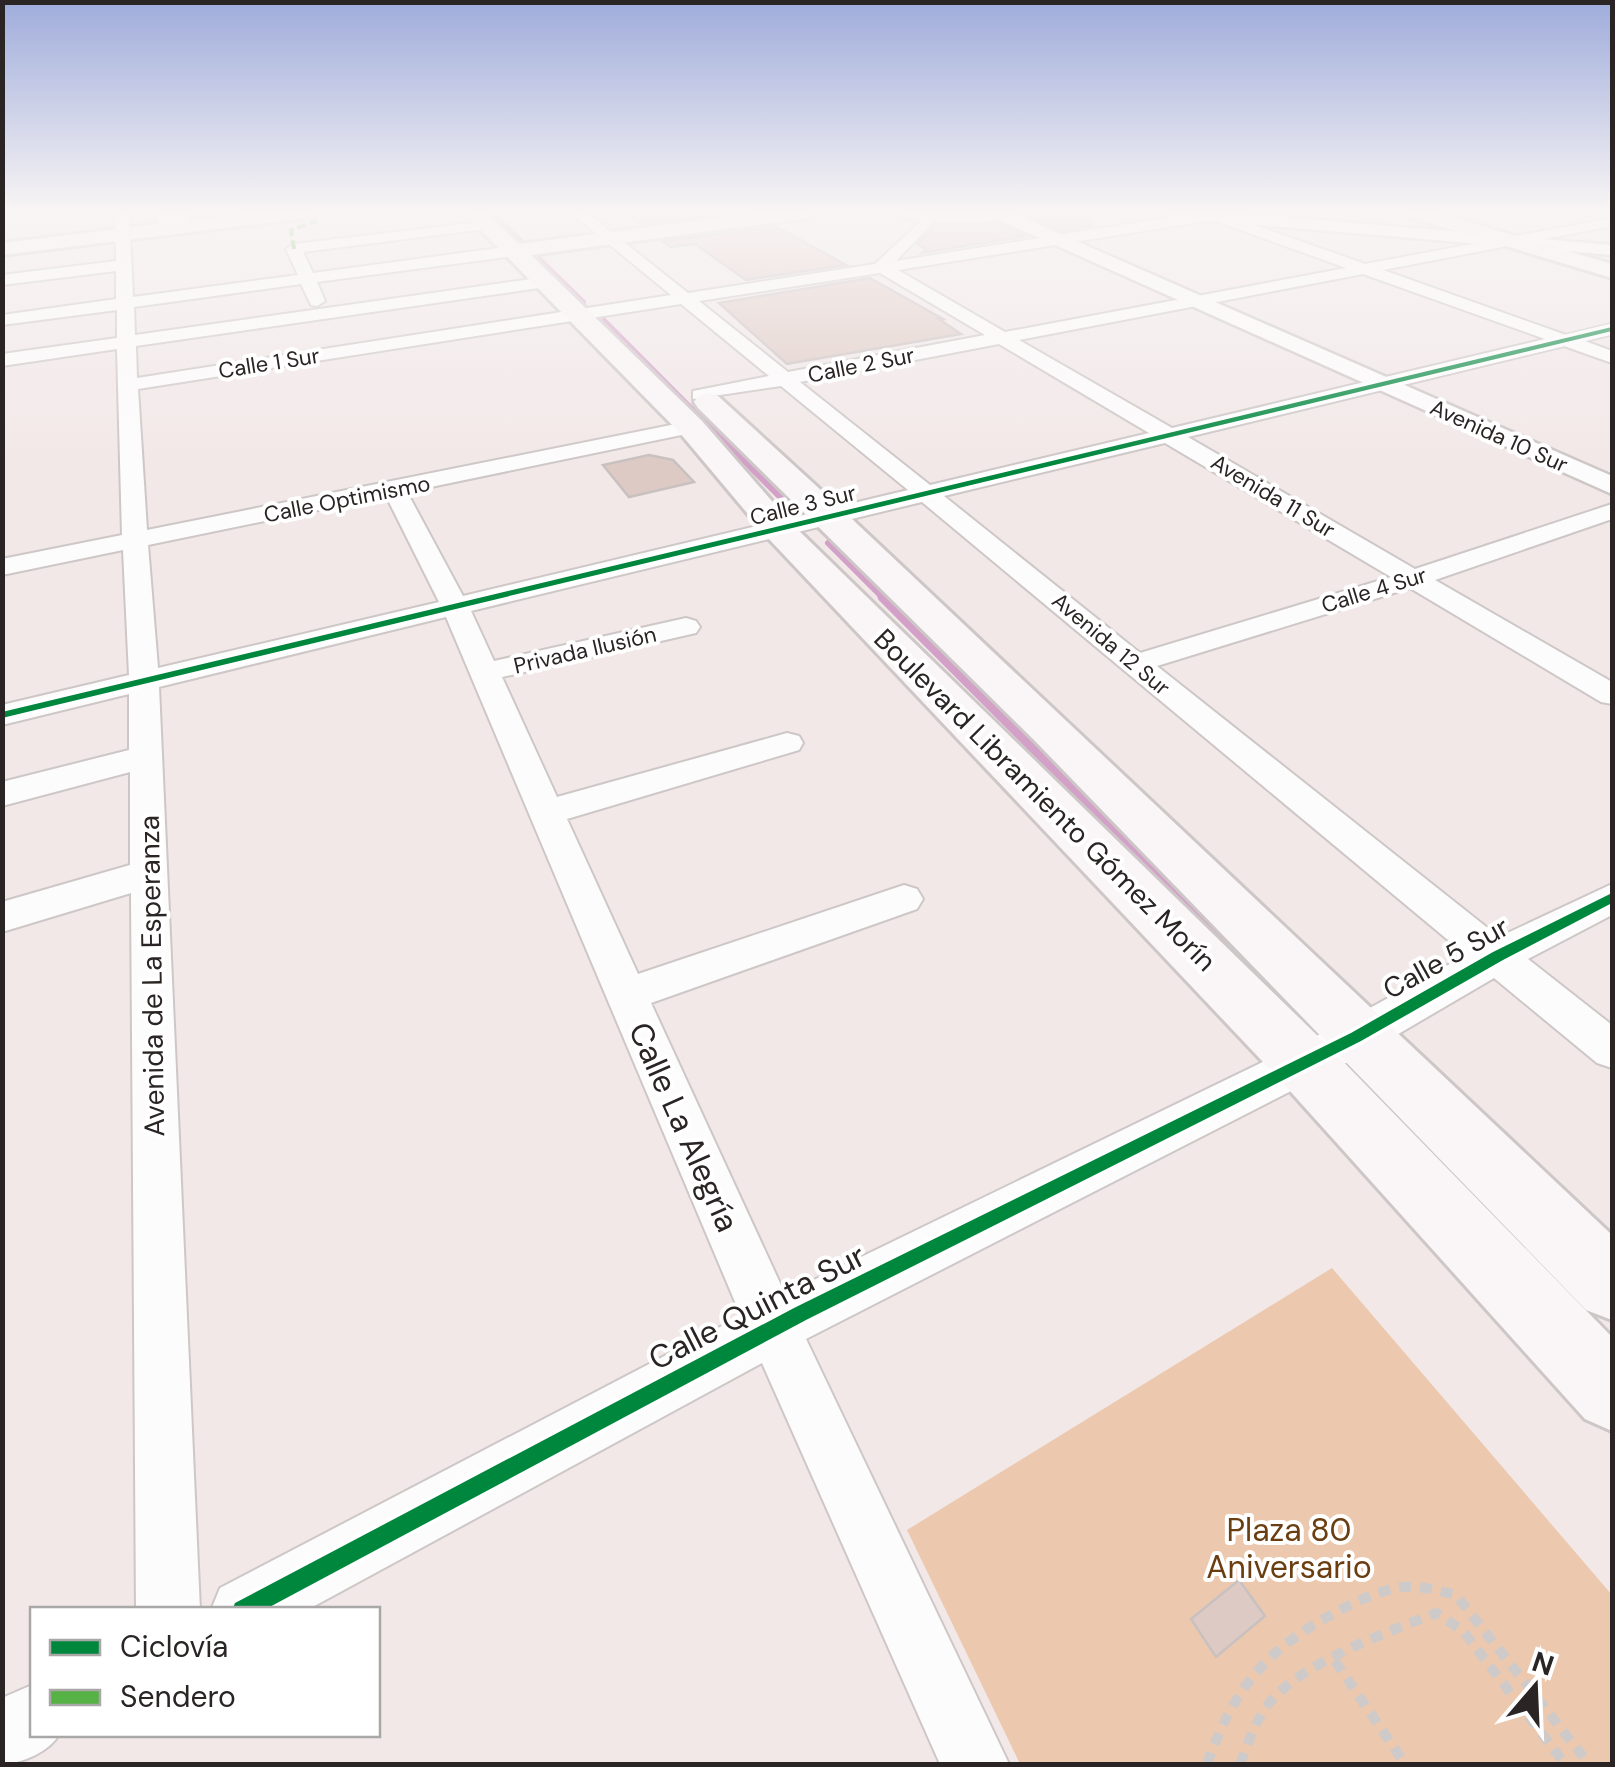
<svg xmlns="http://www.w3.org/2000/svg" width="1615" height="1767" viewBox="0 0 1615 1767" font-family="'DM Sans',sans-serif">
<rect width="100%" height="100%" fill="#f2e8e8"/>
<polygon fill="#ecc9ae" points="1332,1268 1612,1595 1612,1764 1020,1764 907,1530"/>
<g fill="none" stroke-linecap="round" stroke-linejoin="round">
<g stroke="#d3a1c7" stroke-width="4">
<polyline points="491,212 523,242"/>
<polyline points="536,255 584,302"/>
</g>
<polyline stroke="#d3a1c7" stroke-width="5" points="604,320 724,441"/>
<g stroke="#d3a1c7" stroke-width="6">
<polyline points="721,438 783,500"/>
<polyline points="828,543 885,600"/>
</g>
<polyline stroke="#d3a1c7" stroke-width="9" points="882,597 1084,800"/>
<polyline stroke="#d3a1c7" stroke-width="10" points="1082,798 1286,1003"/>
</g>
<g fill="#decac4" stroke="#c8c1c0" stroke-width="2.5">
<polygon points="623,212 704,212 709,215 640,224"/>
<polygon points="1029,212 1090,212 1092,226 1062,231 1027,216"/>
<polygon points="999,224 1027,236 922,253 926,249 917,244 935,225"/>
<polygon points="777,227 846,265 746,280 695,244 671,247 662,241"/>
<polygon points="870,278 943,319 939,319 961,334 787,364 719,303"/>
<polygon points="649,455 673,460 694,482 629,497 603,465"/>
<polygon points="1239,1580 1265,1616 1216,1657 1191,1619"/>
</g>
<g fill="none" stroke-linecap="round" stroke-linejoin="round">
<defs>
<polyline id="service" points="164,215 182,212"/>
<g id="minor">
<path d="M 115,212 L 129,212 L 133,297 L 298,275 L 286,249 L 294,244 L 488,221 L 495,225 L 493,228 L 303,252 L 313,273 L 513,246 L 521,251 L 513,256 L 317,282 L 325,301 L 317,306 L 311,305 L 301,284 L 134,307 L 135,335 L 546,277 L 554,282 L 546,287 L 136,346 L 137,378 L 671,295 L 570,212 L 586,212 L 688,293 L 875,264 L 931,212 L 939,216 L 896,261 L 1203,212 L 1247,212 L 1232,217 L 1365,264 L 1612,218 L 1612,226 L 1383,270 L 1566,335 L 1612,324 L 1612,334 L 1585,341 L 1612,351 L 1612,363 L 1564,346 L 1188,437 L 1415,569 L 1612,504 L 1612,519 L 1435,580 L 1612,682 L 1612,704 L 1601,702 L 1410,588 L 1157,666 L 1499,937 L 1612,884 L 1612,915 L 1528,959 L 1612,1025 L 1612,1068 L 1597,1063 L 1494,978 L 1371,1050 L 806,1339 L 1009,1764 L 940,1764 L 762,1363 L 307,1610 L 211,1610 L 220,1588 L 741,1316 L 446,617 L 159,687 L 200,1610 L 136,1610 L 131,893 L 2,932 L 2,902 L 130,865 L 130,772 L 2,806 L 2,782 L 129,750 L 129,694 L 2,725 L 2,705 L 129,675 L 123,550 L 2,575 L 2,559 L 122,535 L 117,349 L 2,366 L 2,354 L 117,338 L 117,310 L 2,325 L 2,315 L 116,299 L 116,271 L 2,285 L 2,275 L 116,261 ZM 1213,220 L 1346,268 L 1005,332 L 898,270 ZM 880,273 L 985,335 L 788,372 L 699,301 ZM 1363,274 L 1545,339 L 1172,428 L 1019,340 ZM 681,304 L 769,376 L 693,391 L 693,399 L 781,386 L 908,490 L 463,596 L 407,492 L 691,433 L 699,432 L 702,427 L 699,422 L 691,421 L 147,530 L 138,389 ZM 999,344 L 1149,433 L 930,485 L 800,382 ZM 1165,443 L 1391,577 L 1140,653 L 944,496 ZM 386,496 L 439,602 L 158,668 L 148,545 ZM 922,502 L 1466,955 L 1341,1024 L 785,1294 L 651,1003 L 917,909 L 923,899 L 917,889 L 904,885 L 638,974 L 567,819 L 799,750 L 803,743 L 799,736 L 787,733 L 557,797 L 502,677 L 696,633 L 700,627 L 696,621 L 686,618 L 494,661 L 471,611 Z"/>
<path d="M 32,1685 L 32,1734 L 59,1734 C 51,1751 21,1764 2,1764 L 2,1698 Z"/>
</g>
<g id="tertiary">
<polygon points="997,212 1010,212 1612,476 1612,494 997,219"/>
<polygon points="1157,212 1225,212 1612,245 1612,255 1165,217"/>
</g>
<g id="secondary">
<polygon points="258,212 317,212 307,218 2,255 2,243"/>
<polygon points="463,212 484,212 519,244 763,212 818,212 808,218 531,255 702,421 792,524 1325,1043 1612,1337 1612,1431 1585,1419 1281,1081 768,538 680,433"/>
<path d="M 893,212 L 1026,212 C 1008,226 911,226 893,212 Z"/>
<polygon points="1403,212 1434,212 1612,264 1612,278 1406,216"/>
<polygon points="708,393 718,396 835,503 1612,1235 1612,1320 1586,1310 1034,740 698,408 694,402 698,396"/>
</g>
</defs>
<use href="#service" stroke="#cec7c7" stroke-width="22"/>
<use href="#minor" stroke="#cec7c7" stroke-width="4"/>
<use href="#tertiary" stroke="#cec7c7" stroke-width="5"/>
<use href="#secondary" stroke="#cec7c7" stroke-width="6"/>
<g stroke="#cecaca" stroke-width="10" stroke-dasharray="12 9" stroke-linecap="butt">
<polyline points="1335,1661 1405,1764"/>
<path d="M 1207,1764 C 1234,1688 1266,1649 1338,1611 C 1358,1601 1380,1590 1403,1587 C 1420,1585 1439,1591 1456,1595 L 1589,1764"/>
<path d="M 1240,1764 C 1248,1743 1256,1718 1271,1701 C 1307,1660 1386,1633 1436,1613 L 1463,1631 L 1565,1764"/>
</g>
<use href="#service" stroke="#fdfcfc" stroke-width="18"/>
<use href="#minor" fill="#fdfcfc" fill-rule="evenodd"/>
<use href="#tertiary" fill="#fdfcfc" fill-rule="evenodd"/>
<use href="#secondary" fill="#faf6f7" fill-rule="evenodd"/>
<polyline stroke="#56b245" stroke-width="4" stroke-dasharray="9 4" stroke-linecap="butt" points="294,249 291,230 317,221"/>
<defs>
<g id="cycleway">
<polygon points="1612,327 1612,331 2,718 2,712"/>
<polygon points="1612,893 1612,903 1503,960 1361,1041 806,1320 264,1610 232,1610 235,1603 794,1308 1351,1033 1493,952"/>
</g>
</defs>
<use href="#cycleway" stroke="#fff" stroke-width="7"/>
<use href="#cycleway" fill="#00873e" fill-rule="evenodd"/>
</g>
<linearGradient id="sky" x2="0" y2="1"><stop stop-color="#9facdb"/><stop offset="0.46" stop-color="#f9f5f5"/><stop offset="1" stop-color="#f9f5f5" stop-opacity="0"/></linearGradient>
<rect width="1615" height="459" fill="url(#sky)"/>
<g text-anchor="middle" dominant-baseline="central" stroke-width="8" stroke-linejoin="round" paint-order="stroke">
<g font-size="22" fill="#2a2424" stroke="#fff">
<text transform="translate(269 363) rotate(-9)">Calle 1 Sur</text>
<text transform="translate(861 365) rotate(-11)">Calle 2 Sur</text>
<text transform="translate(1499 436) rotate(24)">Avenida 10 Sur</text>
<text transform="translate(1273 496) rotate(31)">Avenida 11 Sur</text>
<text transform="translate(347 499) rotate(-11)">Calle Optimismo</text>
<text transform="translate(803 505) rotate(-14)">Calle 3 Sur</text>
<text transform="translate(1374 590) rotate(-17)">Calle 4 Sur</text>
<text transform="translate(1111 644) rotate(40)">Avenida 12 Sur</text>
<text transform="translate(585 650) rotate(-13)">Privada Ilusión</text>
</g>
<g font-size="28" fill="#2a2424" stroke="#fff">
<text transform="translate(1045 800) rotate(45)">Boulevard Libramiento Gómez Morín</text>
<text transform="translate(1446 958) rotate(-29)">Calle 5 Sur</text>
<text transform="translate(152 976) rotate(-91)">Avenida de La Esperanza</text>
</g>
<g font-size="32" fill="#2a2424" stroke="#fff">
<text transform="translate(684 1127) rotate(66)">Calle La Alegría</text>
<text transform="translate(757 1307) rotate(-27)">Calle Quinta Sur</text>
</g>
<g font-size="32" fill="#6a3e11" stroke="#fff">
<text x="1289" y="1530">Plaza 80<tspan x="1289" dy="37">Aniversario</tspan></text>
</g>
</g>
<rect width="1615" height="1767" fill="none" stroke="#2a2424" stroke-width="10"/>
<rect x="30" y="1607" width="350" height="130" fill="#ffffff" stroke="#aaa7a7" stroke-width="2.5"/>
<rect x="50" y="1640" width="50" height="15" fill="#00873e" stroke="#aaa7a7" stroke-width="2.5"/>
<text x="120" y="1657" font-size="30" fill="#2a2424">Ciclovía</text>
<rect x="50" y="1690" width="50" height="15" fill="#56b245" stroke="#aaa7a7" stroke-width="2.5"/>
<text x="120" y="1707" font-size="30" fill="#2a2424">Sendero</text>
<g transform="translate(1535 1687) rotate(19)" stroke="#ffffff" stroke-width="8" paint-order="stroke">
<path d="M0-8L18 38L0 25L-18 38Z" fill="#2a2424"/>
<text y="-15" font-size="28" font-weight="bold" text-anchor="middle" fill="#2a2424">N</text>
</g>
</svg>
